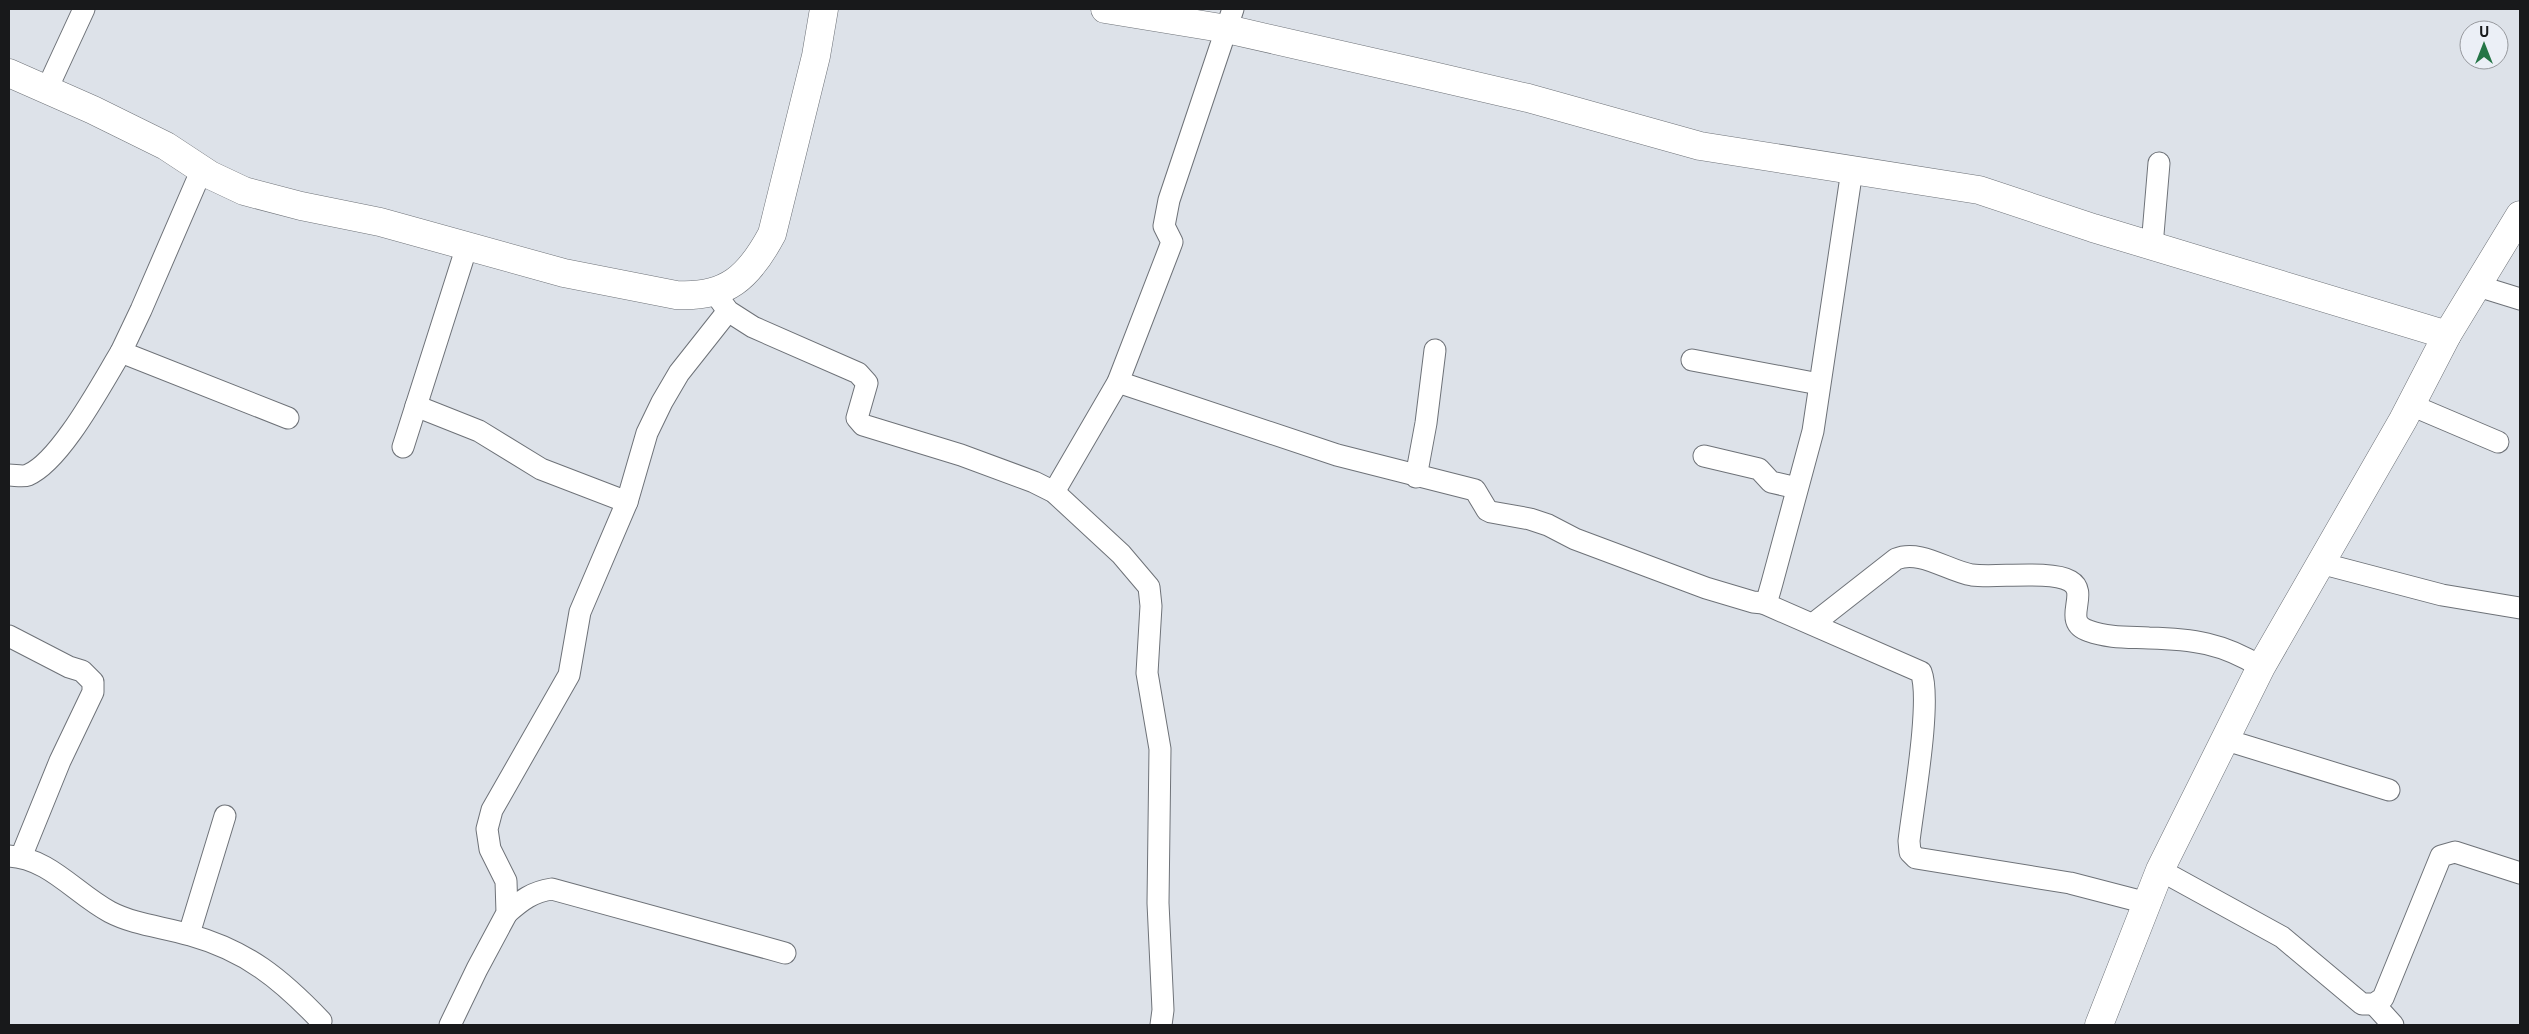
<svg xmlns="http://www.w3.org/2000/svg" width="2529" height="1034" viewBox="0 0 2529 1034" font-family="'Public Sans',sans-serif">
<rect width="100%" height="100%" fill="#dde2e9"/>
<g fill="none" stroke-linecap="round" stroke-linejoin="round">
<defs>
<g id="street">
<polyline points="47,89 84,9"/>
<polyline points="202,169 141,310 121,352 288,418"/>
<polyline points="2152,246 2159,163"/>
<polyline points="2478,286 2520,299"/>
<polyline points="715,293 728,311 753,327 858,373 867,383 857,418 863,425 961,455 1034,482 1054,492 1121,554 1149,587 1151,606 1147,673 1160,749 1158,903 1163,1010 1161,1025"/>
<polyline points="1692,360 1819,384"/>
<polyline points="1118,382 1337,455 1475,490 1487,510 1491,512 1530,519 1548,525 1575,539 1706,588 1753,602 1763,603 1768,597 1772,583 1813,431 1852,170"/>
<polyline points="2411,405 2498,442"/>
<polyline points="416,406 479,431 541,469 627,502"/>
<polyline points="403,447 467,246"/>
<polyline points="1704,456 1759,469 1771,482 1797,488"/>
<path d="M 9,475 C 15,475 23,477 28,475 C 61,461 102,383 121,352"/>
<polyline points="1416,477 1426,423 1435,350"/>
<polyline points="1054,492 1118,382 1169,250 1172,242 1164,226 1169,200 1233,9"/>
<polyline points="2320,563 2442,595 2520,608"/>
<path d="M 1763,603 L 1921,672 C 1932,700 1913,806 1909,841 L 1910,852 L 1916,858 L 2070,883 L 2147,903"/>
<path d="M 1813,624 L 1896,559 C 1920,549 1948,571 1972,575 C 1995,578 2051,570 2070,581 C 2091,593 2060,622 2089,631 C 2108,638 2128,637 2149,638 C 2192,639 2223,643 2261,667"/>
<polyline points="9,636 69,667 82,671 93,682 93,692 60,761 21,857"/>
<polyline points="2223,739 2389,790"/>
<path d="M 9,856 C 49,858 76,894 110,912 C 135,925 164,927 190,935 C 247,951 281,979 321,1021 L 320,1025"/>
<polyline points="2160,870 2282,937 2362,1004 2374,1004 2383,998 2441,856 2455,852 2520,873"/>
<path d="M 507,913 C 522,900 532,892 552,889 L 785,953"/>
<polyline points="189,934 225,816"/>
<polyline points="2374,1004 2393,1025"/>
<polyline points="450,1025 477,969 507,913 506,881 490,849 487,829 492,810 569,675 580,612 627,502 647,433 662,402 679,373 728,311"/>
</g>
<g id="secondary">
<polyline points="1105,9 1227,29 1420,73 1528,98 1700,146 1979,190 2093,228 2447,335"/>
<path d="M 9,73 L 93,110 L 166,146 L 210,175 L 244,191 L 301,206 L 380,222 L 564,273 L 676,295 C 727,298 749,277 772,234 L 816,56 L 824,9"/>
<polyline points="2099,1025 2160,870 2261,667 2403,420 2447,335 2520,215"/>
</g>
</defs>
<use href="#street" stroke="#6e7278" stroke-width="23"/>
<use href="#secondary" stroke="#6e7278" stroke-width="29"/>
<use href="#street" stroke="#fff" stroke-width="21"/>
<use href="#secondary" stroke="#fff" stroke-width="28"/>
</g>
<rect width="2529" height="1034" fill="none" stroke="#18191b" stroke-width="20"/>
<g transform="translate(2484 45)"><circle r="24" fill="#ebeff6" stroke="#97999e"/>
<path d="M0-4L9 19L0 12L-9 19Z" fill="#247546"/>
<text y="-8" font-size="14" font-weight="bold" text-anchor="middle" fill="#18191b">U</text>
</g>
</svg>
